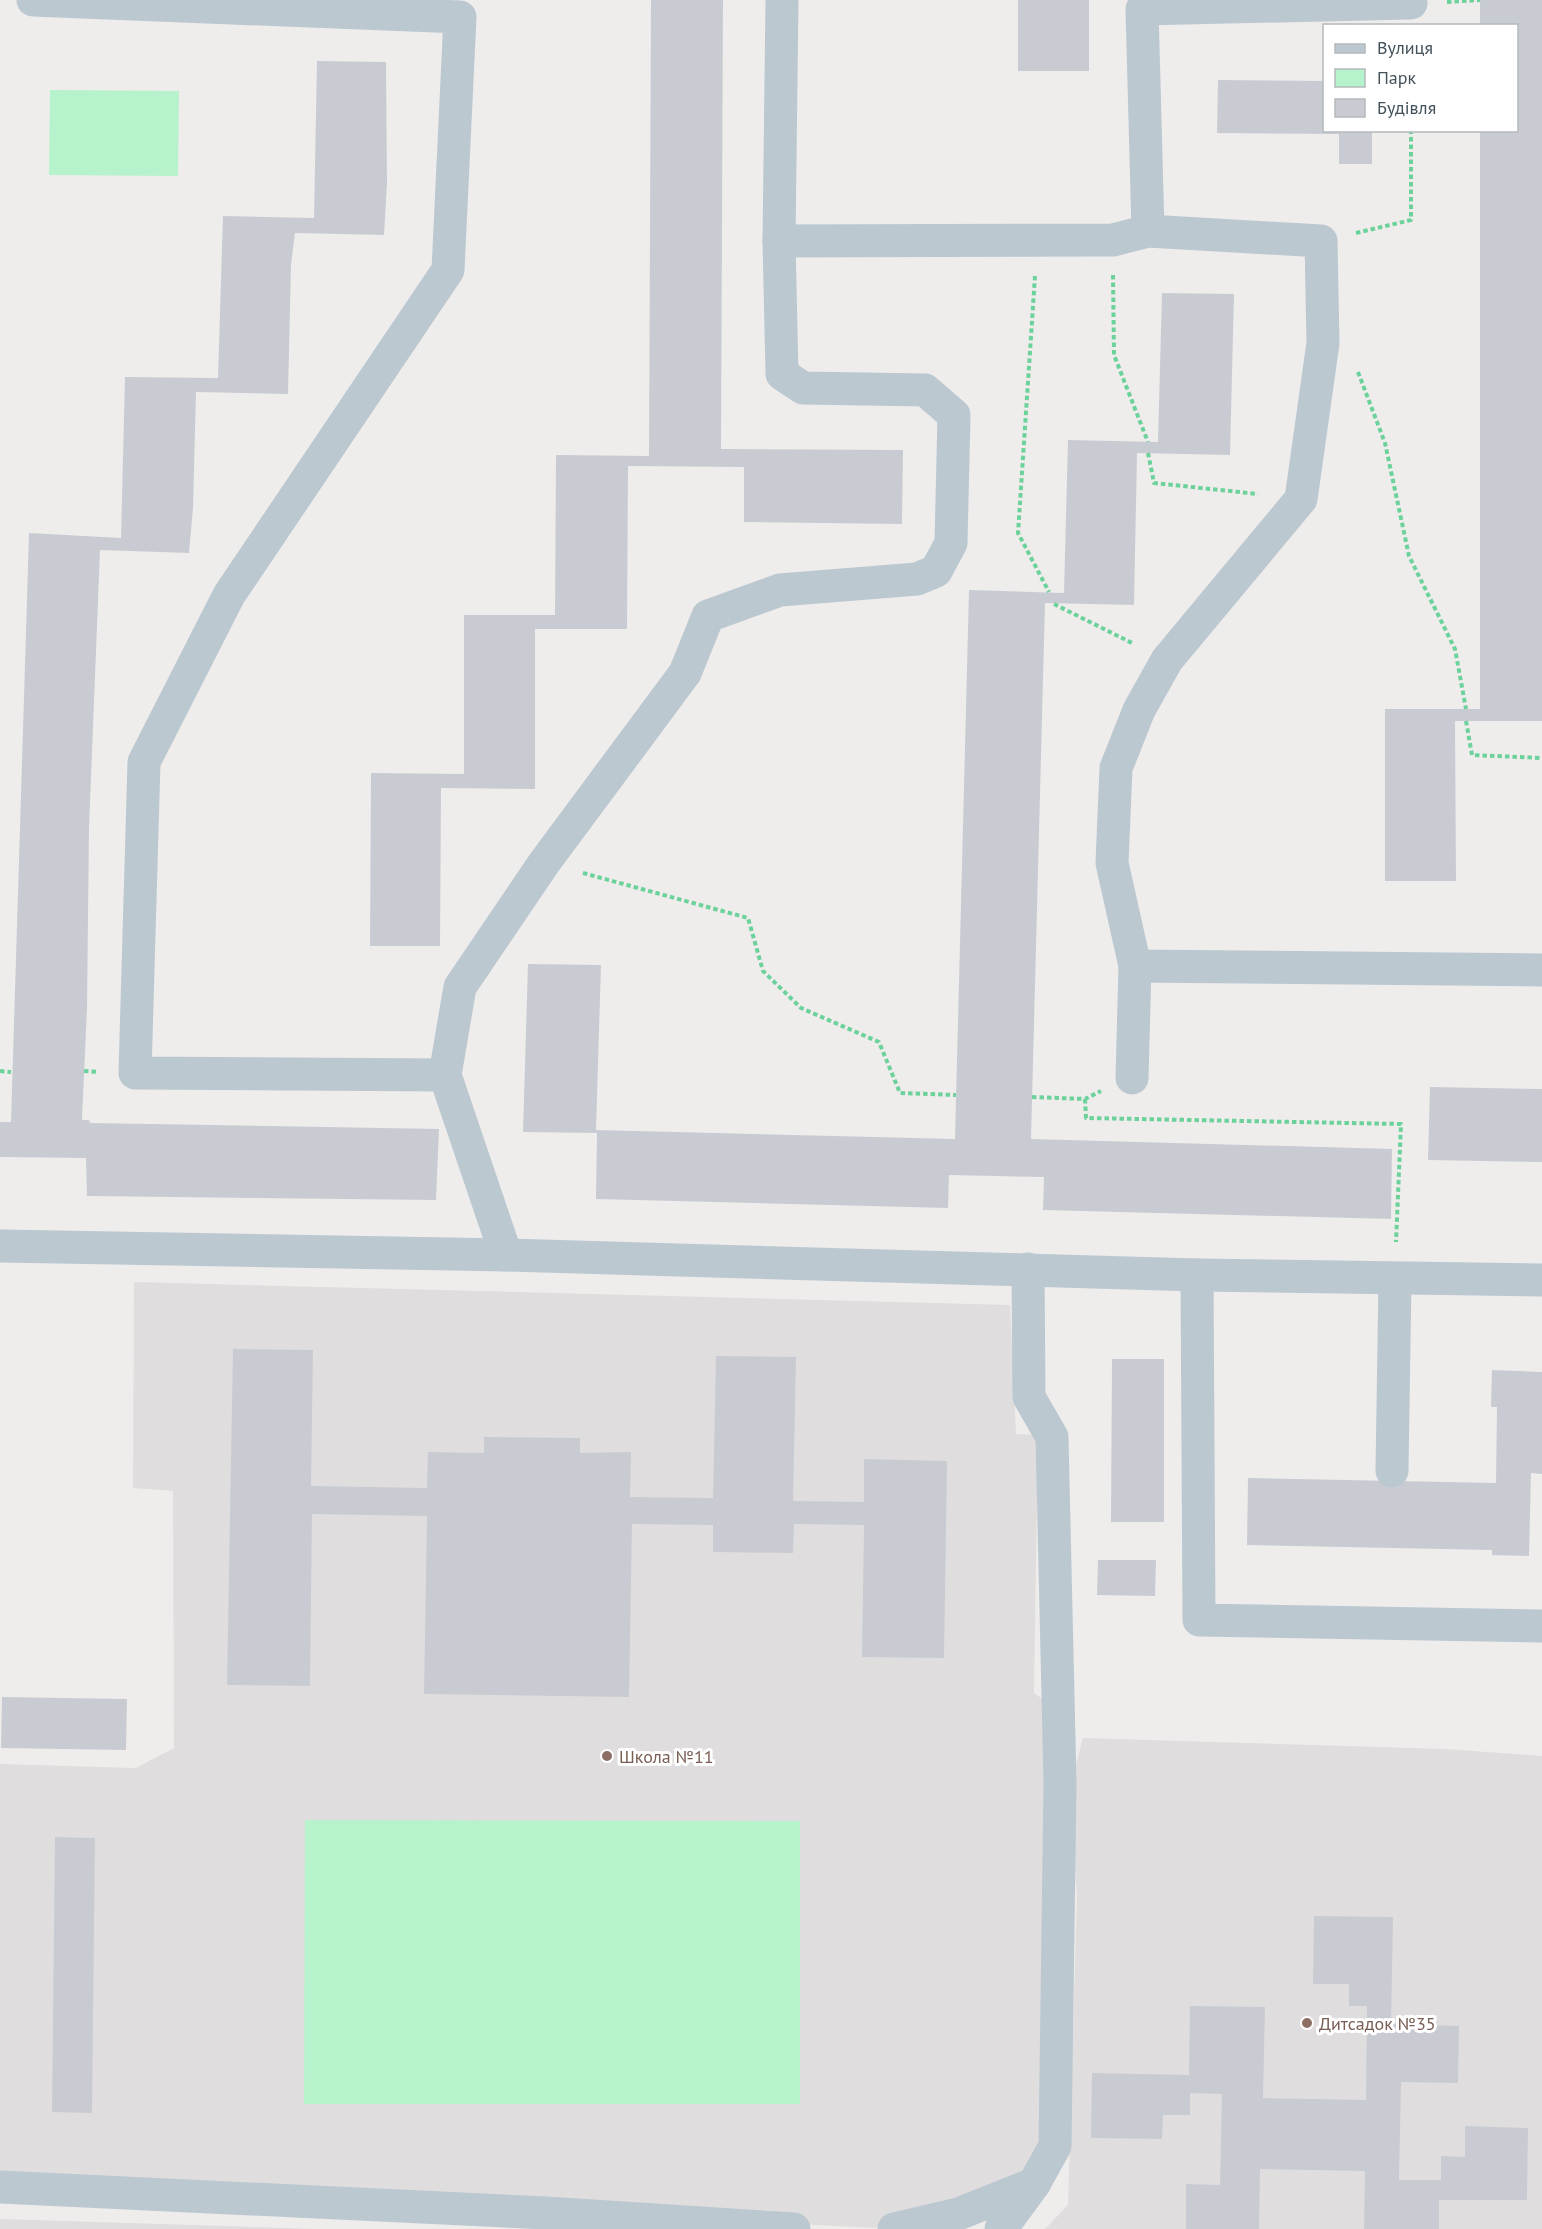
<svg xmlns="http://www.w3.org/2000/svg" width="1542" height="2229" viewBox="0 0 1542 2229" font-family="'PT Sans',sans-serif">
<rect width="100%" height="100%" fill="#efecec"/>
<g fill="#e0ddde">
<polygon points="134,1282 1010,1305 1016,1434 1038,1435 1034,1693 1048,1703 1051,2146 1032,2182 957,2212 875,2228 0,2184 0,1764 136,1768 174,1748 173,1491 133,1488"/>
<polygon points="1083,1738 1445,1749 1542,1756 1542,2229 1045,2229 1068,2205 1077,1895 1069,1791"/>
<polygon points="0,2219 316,2229 0,2229"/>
</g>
<g fill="#b6f2cb">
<polygon points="50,90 179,91 178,176 49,175"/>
<polygon points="305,1820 800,1821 800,2104 304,2104"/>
</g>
<g fill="#c8ccd2">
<polygon points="651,0 723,0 721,449 903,450 902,524 744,522 744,467 628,466 627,629 535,629 535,789 441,788 440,946 370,946 371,773 464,774 464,615 555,615 556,455 649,456"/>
<rect x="1018" y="0" width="71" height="71"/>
<polygon points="1480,0 1542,0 1542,721 1455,721 1456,881 1385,881 1385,709 1480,709 1480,130 1516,130 1516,26 1480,26"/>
<polygon points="317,61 386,62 387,183 384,235 295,233 291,265 288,394 196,392 193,508 189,553 100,550 89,828 87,1008 82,1120 89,1120 90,1123 439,1129 436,1200 87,1196 86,1158 0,1157 0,1122 11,1122 29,533 121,538 125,377 218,378 223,216 314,218"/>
<polygon points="1218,80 1324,81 1324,130 1372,130 1372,164 1339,164 1339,134 1217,133"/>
<polygon points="1162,293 1234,294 1230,455 1137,453 1134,605 1045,603 1031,1139 1392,1149 1391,1219 1043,1210 1044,1177 949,1175 948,1208 596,1199 597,1133 523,1132 528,964 601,965 596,1130 955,1139 969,590 1064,593 1068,440 1158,442"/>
<polygon points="1430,1087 1542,1089 1542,1162 1428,1160"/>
<polygon points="233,1349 313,1350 311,1486 427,1488 428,1452 484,1453 484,1437 580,1438 580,1453 631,1452 630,1497 713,1498 716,1356 796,1357 793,1501 864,1502 864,1459 947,1461 944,1658 862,1657 864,1525 794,1524 793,1553 713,1552 713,1525 632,1524 629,1697 424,1694 427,1516 312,1514 310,1686 227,1685"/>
<polygon points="1112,1359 1164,1359 1164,1522 1111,1522"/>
<polygon points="1492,1370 1542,1372 1542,1474 1531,1473 1529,1556 1492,1555 1492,1550 1247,1545 1248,1478 1496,1483 1497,1407 1491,1407"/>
<polygon points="1098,1560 1156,1560 1155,1596 1097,1595"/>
<polygon points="2,1697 127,1699 126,1750 1,1748"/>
<polygon points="55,1837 95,1838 92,2113 52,2112"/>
<polygon points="1314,1916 1393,1917 1391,2024 1459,2026 1458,2083 1401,2082 1399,2180 1441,2180 1441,2156 1465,2157 1465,2126 1528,2128 1527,2200 1439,2200 1439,2229 1364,2229 1365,2171 1260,2169 1259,2229 1186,2229 1186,2184 1220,2185 1222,2094 1190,2093 1190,2115 1163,2115 1162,2139 1091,2138 1092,2073 1189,2075 1190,2006 1265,2007 1263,2098 1366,2100 1367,2006 1349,2006 1349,1984 1313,1984"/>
</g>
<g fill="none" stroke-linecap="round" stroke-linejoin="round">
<g stroke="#6cd29b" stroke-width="4" stroke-dasharray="4.5 3" stroke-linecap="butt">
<polyline points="1447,2 1480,0"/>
<polyline points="1356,233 1411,220 1411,130"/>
<polyline points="1113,275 1114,355 1148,442"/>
<polyline points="1035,276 1018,533 1049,592"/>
<polyline points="1358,372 1385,443 1409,556 1455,649 1466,709"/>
<polyline points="1148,453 1154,483 1258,494"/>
<polyline points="1054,604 1134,644"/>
<polyline points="1466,721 1472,755 1542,758"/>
<polyline points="583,873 748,918 763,971 801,1008 879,1042 900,1093 956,1095"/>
<polyline points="0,1071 11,1072"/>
<polyline points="84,1071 98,1072"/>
<polyline points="1032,1097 1085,1099 1101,1091"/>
<polyline points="1085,1099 1086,1118 1401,1124 1396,1242"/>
</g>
<g stroke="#bbc8d0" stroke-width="33">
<polyline points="33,0 460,17 448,270 229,595 144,762 135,1073 445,1075 506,1255"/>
<polyline points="1148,231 1142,9 1411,3"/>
<polyline points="779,241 1113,240 1148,231 1321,241 1323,343 1301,499 1167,660 1139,710 1116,768 1112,863 1135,966 1542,970"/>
<polyline points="445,1075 460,987 544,863 685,673 708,616 780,590 917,579 936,571 951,543 954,415 925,390 803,388 782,374 779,241 782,0"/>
<polyline points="1132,1078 1135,966"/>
<polyline points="0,1246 506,1255 1197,1275 1542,1280"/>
<polyline points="1197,1275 1199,1620 1542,1626"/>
<polyline points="1392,1471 1395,1279"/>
<polyline points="0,2187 546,2213 794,2229"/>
<polyline points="894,2229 958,2214 1034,2184 1055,2146 1060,1783 1052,1437 1029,1397 1028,1269"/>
<polyline points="1001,2229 1034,2184"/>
</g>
</g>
<g fill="#8d6e63" stroke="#fff" stroke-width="2">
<circle cx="607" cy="1756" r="6"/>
<circle cx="1307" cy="2023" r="6"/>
</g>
<g text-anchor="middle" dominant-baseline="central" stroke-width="6" stroke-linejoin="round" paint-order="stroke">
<g font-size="18" fill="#785e54" stroke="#fff" text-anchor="start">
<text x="619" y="1756">Школа №11</text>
<text x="1319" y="2023">Дитсадок №35</text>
</g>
</g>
<rect x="1323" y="24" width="195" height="108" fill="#ffffff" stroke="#b4b9bd" stroke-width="1.5"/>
<rect x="1335" y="44" width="30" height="9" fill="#bbc8d0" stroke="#b4b9bd" stroke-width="1.5"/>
<text x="1377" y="54" font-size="18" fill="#43515b">Вулиця</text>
<rect x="1335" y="69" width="30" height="18" fill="#b6f2cb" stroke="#b4b9bd" stroke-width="1.5"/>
<text x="1377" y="84" font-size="18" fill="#43515b">Парк</text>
<rect x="1335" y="99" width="30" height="18" fill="#c8ccd2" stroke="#b4b9bd" stroke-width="1.5"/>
<text x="1377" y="114" font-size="18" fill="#43515b">Будівля</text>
</svg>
